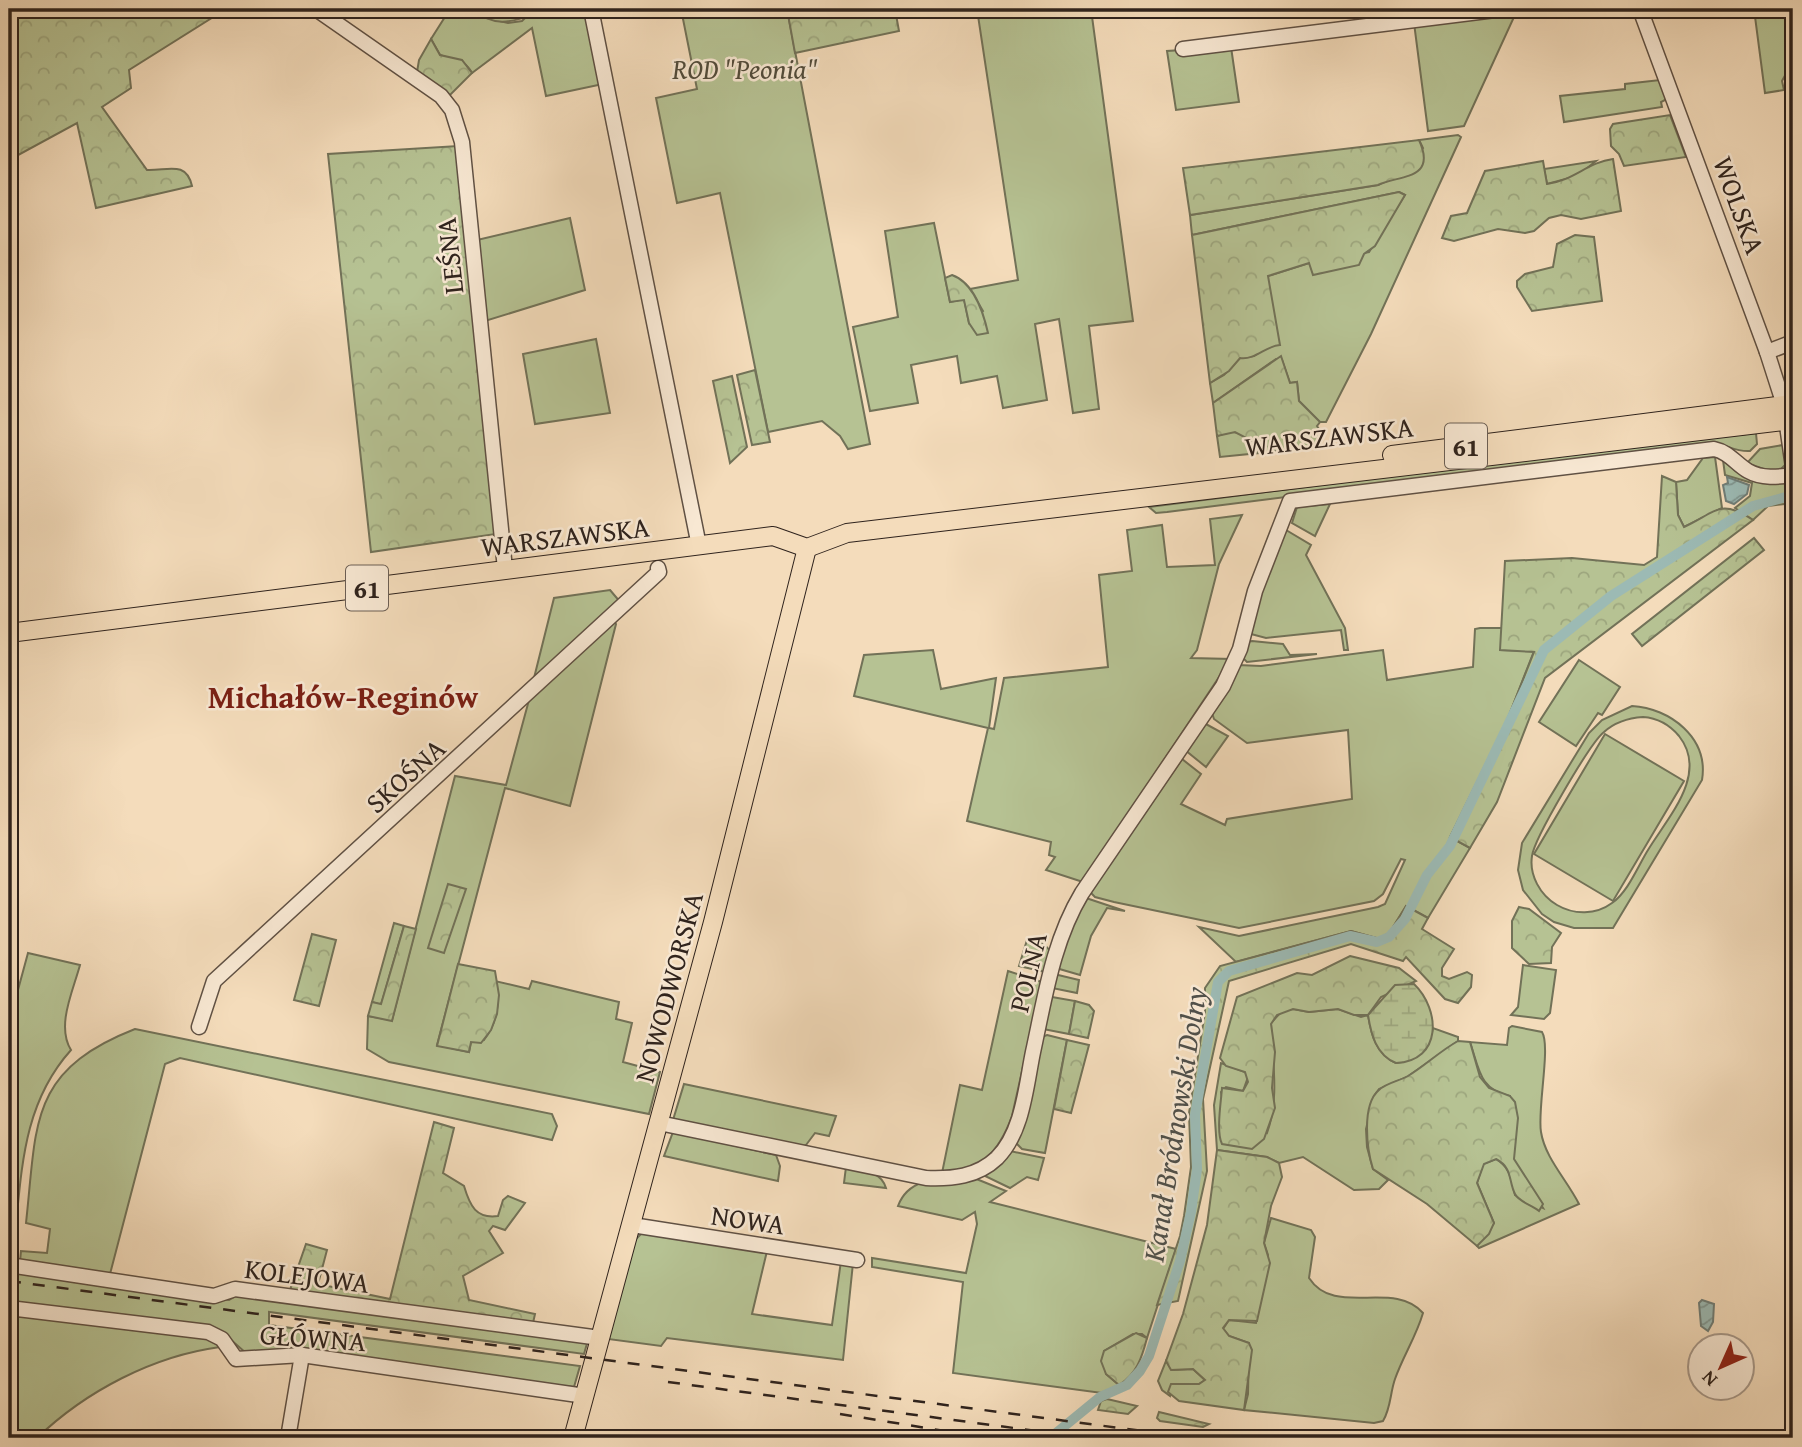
<svg xmlns="http://www.w3.org/2000/svg" width="1802" height="1447" viewBox="0 0 1802 1447" font-family="'Gentium Book Plus',serif">
<defs>
<pattern id="forest-crowns" width="20" height="18" patternUnits="userSpaceOnUse" patternTransform="scale(1.75)"><rect width="20" height="18" fill="#b6c293"/><path d="M2 6a3 3 0 1 1 6 0M12 15a3 3 0 1 1 6 0" fill="none" stroke="#9da67e"/></pattern>
<pattern id="wetland-marsh" width="20" height="14" patternUnits="userSpaceOnUse" patternTransform="scale(1.75)"><rect width="20" height="14" fill="#b6c293"/><path d="M1 5h8M5 5V1M11 12h8M15 12V8" fill="none" stroke="#9da67e"/></pattern>
<pattern id="water-waves" width="16" height="10" patternUnits="userSpaceOnUse" patternTransform="scale(1.75)"><rect width="16" height="10" fill="#9cbab4"/><path d="M0 5q4-4 8 0t8 0" fill="none" stroke="#809792"/></pattern>
</defs>
<rect width="100%" height="100%" fill="#f4dcbb"/>
<filter id="stains"><feTurbulence type="fractalNoise" baseFrequency=".00286" numOctaves="4"/><feColorMatrix values="0 0 0 0 .2 0 0 0 0 .09 0 0 0 0 .02 0 0 0 .5 -.17"/></filter>
<radialGradient id="worn" r=".72"><stop offset=".6" stop-color="#630" stop-opacity="0"/><stop offset="1" stop-color="#630" stop-opacity=".3"/></radialGradient>
<g fill="#b6c293" stroke="#727258" stroke-width="2" fill-rule="evenodd">
<path d="M 450,9 L 472,9 L 487,18 L 508,23 L 522,21 L 530,13 L 586,9 L 603,84 L 546,96 L 532,28 L 472,73 C 465,59 453,60 440,55 L 431,39 Z"/>
<polygon points="681,9 787,9 870,444 848,449 840,436 822,421 768,432 720,193 677,203 656,98 697,89"/>
<polygon points="977,9 1091,9 1133,321 1089,326 1099,409 1073,413 1059,319 1035,324 1047,400 1003,408 997,376 961,383 957,356 911,365 918,403 870,411 853,327 898,317 885,231 934,223 950,302 964,299 969,323 983,311 970,289 1018,280"/>
<polygon points="1754,9 1793,9 1793,71 1787,72 1782,81 1784,90 1765,93"/>
<polygon points="1504,15 1514,17 1464,126 1428,131 1414,23"/>
<polygon points="1231,47 1239,102 1176,110 1167,51"/>
<polygon points="1660,80 1667,99 1661,102 1662,107 1564,122 1560,96 1625,89 1625,84"/>
<polygon points="1458,135 1461,137 1371,334 1326,422 1320,422 1299,401 1297,382 1290,383 1282,360 1276,359 1213,403 1210,383 1224,375 1240,358 1254,356 1268,346 1268,276 1309,263 1369,252 1405,195 1399,192 1192,235 1190,215 1378,185 1392,179 1423,148 1419,140"/>
<polygon points="1596,161 1577,176 1547,184 1544,169"/>
<polygon points="570,218 585,290 485,321 477,240"/>
<polygon points="596,339 610,413 535,424 523,354"/>
<path d="M 1229,432 C 1241,431 1256,441 1259,453 L 1220,457 L 1217,436 Z"/>
<path d="M 1756,433 L 1757,444 L 1750,451 C 1735,452 1728,445 1714,443 L 1167,512 L 1156,513 L 1149,507 L 1540,457 Z"/>
<polygon points="1783,445 1786,464 1780,470 1769,471 1747,463 1760,449"/>
<polygon points="1715,457 1722,508 1684,527 1678,515 1676,482 1687,480 1703,458"/>
<polygon points="1723,460 1737,472 1793,480 1793,503 1768,506 1753,520 1735,508 1750,496 1752,483 1725,475"/>
<polygon points="1330,504 1315,536 1292,523 1297,507"/>
<polygon points="1242,515 1219,564 1197,650 1191,658 1231,659 1083,882 1046,870 1055,857 1049,855 1051,842 967,821 988,728 854,696 864,655 933,650 941,689 996,678 989,728 994,729 1004,678 1108,667 1099,575 1132,571 1127,530 1162,525 1167,567 1215,565 1210,519"/>
<polygon points="1286,530 1311,545 1306,555 1345,628 1348,650 1344,650 1341,630 1266,638 1251,634 1261,584"/>
<polygon points="610,590 621,603 532,686 554,598"/>
<path d="M 614,620 L 616,624 L 570,806 L 505,788 L 437,1045 L 469,1052 L 471,1042 L 484,1040 C 497,1023 501,1002 495,981 L 529,989 L 532,981 L 619,1002 L 616,1019 L 632,1023 L 623,1062 L 660,1072 L 649,1114 L 389,1062 L 367,1049 L 368,1016 L 392,1020 L 455,776 L 506,785 L 529,700 Z"/>
<polygon points="1480,628 1503,628 1501,650 1534,651 1506,723 1450,837 1470,848 1428,918 1406,906 1390,932 1380,939 1351,931 1236,962 1199,927 1239,936 1378,907 1385,904 1405,860 1401,859 1383,894 1374,901 1239,928 1114,902 1095,897 1090,892 1182,759 1201,774 1181,804 1225,825 1227,819 1352,799 1348,730 1247,743 1214,719 1212,713 1238,665 1261,666 1383,650 1387,680 1473,667 1475,629"/>
<polygon points="1252,641 1283,644 1290,655 1317,654 1247,662 1241,656 1247,642"/>
<polygon points="1579,660 1620,687 1602,715 1598,713 1576,746 1539,722"/>
<path d="M 1632,706 C 1670,708 1709,738 1702,780 L 1613,928 L 1574,928 L 1554,922 L 1542,914 L 1523,890 L 1518,870 L 1522,843 L 1589,733 L 1602,720 ZM 1643,717 C 1658,718 1669,724 1679,736 C 1709,774 1668,817 1648,850 C 1638,866 1628,892 1612,903 C 1596,915 1574,915 1557,905 C 1540,895 1529,875 1532,856 C 1534,839 1590,743 1604,732 C 1615,722 1628,718 1643,717 Z"/>
<polygon points="1204,723 1228,736 1206,767 1185,750"/>
<polygon points="1605,734 1684,781 1613,901 1534,854"/>
<polygon points="1086,898 1125,911 1107,908 1091,936 1080,975 1056,968 1071,926"/>
<polygon points="394,923 404,926 381,1005 372,1002"/>
<path d="M 1027,940 C 1038,941 1046,943 1051,953 L 1045,972 L 1019,966 Z"/>
<path d="M 28,953 L 80,965 C 73,991 56,1026 71,1050 C 19,1108 22,1179 13,1253 L 9,1257 L 9,1023 Z"/>
<polygon points="1523,965 1556,970 1550,1013 1544,1019 1511,1015 1518,1007"/>
<path d="M 1008,971 L 1042,982 L 1012,1116 C 998,1154 982,1169 942,1173 L 960,1085 L 982,1090 Z"/>
<polygon points="1054,974 1079,980 1077,993 1052,988"/>
<polygon points="1052,997 1075,1001 1069,1034 1043,1029"/>
<path d="M 1293,1009 L 1309,1012 L 1338,1009 L 1361,1017 L 1368,1015 C 1371,1034 1376,1055 1396,1063 C 1413,1062 1431,1045 1433,1028 L 1458,1037 L 1458,1041 L 1407,1077 L 1379,1089 L 1374,1096 L 1366,1129 L 1367,1147 L 1373,1169 L 1388,1180 L 1379,1189 L 1354,1190 L 1303,1157 L 1279,1163 L 1267,1157 L 1217,1150 L 1214,1105 L 1221,1063 L 1245,1072 L 1248,1077 L 1243,1091 L 1226,1087 L 1221,1092 L 1223,1104 L 1267,1133 C 1280,1097 1272,1060 1271,1023 L 1282,1011 Z"/>
<path d="M 1512,1026 L 1542,1032 C 1551,1046 1537,1110 1541,1132 C 1545,1158 1567,1180 1579,1204 L 1479,1248 L 1477,1246 L 1494,1223 L 1477,1183 L 1483,1164 L 1496,1159 C 1511,1168 1511,1180 1515,1195 L 1543,1208 L 1514,1160 L 1510,1096 C 1479,1090 1479,1068 1470,1042 L 1507,1045 L 1509,1028 Z"/>
<path d="M 135,1029 L 552,1114 L 557,1126 L 552,1140 L 180,1058 L 165,1064 L 110,1274 L 20,1262 L 21,1251 L 47,1253 L 50,1229 L 26,1223 C 37,1124 28,1071 135,1029 Z"/>
<polygon points="1047,1035 1067,1040 1045,1153 1022,1149 1015,1142 1042,1037"/>
<polygon points="684,1084 836,1116 829,1136 815,1133 806,1145 799,1148 673,1120"/>
<polygon points="673,1132 776,1155 780,1166 778,1181 664,1156"/>
<polygon points="1010,1151 1044,1158 1038,1180 1027,1177 1010,1188 985,1176"/>
<path d="M 846,1167 C 862,1171 881,1170 886,1188 L 844,1183 Z"/>
<path d="M 974,1178 L 1006,1191 L 990,1202 L 1176,1249 L 1147,1338 L 1142,1334 L 1133,1334 L 1104,1351 L 1106,1374 L 1119,1385 L 1102,1393 L 953,1373 L 963,1282 L 872,1267 L 872,1258 L 966,1273 L 977,1224 L 975,1212 L 962,1220 L 898,1206 C 910,1174 945,1180 974,1178 Z"/>
<path d="M 1271,1218 L 1311,1230 L 1315,1237 L 1309,1278 C 1335,1318 1393,1279 1423,1313 C 1416,1337 1403,1356 1395,1379 C 1390,1393 1391,1408 1383,1421 L 1374,1423 L 1244,1410 L 1248,1394 L 1249,1343 L 1229,1336 L 1223,1329 L 1229,1320 L 1256,1323 L 1268,1255 L 1264,1243 Z"/>
<polygon points="643,1232 767,1251 752,1314 832,1325 841,1261 853,1263 843,1360 667,1338 661,1346 608,1339 635,1240"/>
<polygon points="9,1270 229,1300 241,1293 588,1340 584,1354 269,1312 269,1325 580,1366 574,1387 246,1353 223,1333 9,1305"/>
<path d="M 22,1315 L 207,1337 L 220,1347 C 153,1356 86,1391 37,1438 L 9,1438 L 9,1356 L 13,1321 Z"/>
<polygon points="1166,1361 1172,1370 1193,1369 1205,1380 1199,1384 1172,1384 1170,1396 1162,1390 1158,1381"/>
</g>
<g fill="url(#forest-crowns)" stroke="#727258" stroke-width="2">
<path d="M 9,9 L 226,9 L 129,70 L 131,88 L 102,107 L 147,170 C 167,171 186,160 192,186 L 96,208 L 77,123 L 9,160 Z"/>
<path d="M 472,9 L 554,9 C 523,14 503,35 472,9 Z"/>
<polygon points="787,9 895,9 899,31 795,53"/>
<polygon points="1161,9 1232,9 1163,17"/>
<polygon points="431,39 440,55 462,60 472,73 449,96 417,72 419,60"/>
<polygon points="1670,115 1686,157 1624,166 1619,154 1611,146 1610,129 1613,124"/>
<path d="M 1419,140 C 1438,181 1397,175 1378,185 L 1190,215 L 1183,168 Z"/>
<polygon points="458,146 496,534 371,552 328,154"/>
<path d="M 1613,159 L 1621,211 L 1581,219 L 1561,215 L 1549,218 L 1534,231 L 1525,233 L 1498,229 L 1454,241 L 1442,238 L 1451,216 L 1467,213 L 1485,171 L 1543,161 L 1547,184 C 1573,181 1588,162 1613,159 Z"/>
<path d="M 1399,192 L 1405,195 L 1375,246 L 1364,254 L 1359,265 L 1313,275 L 1309,263 L 1268,276 L 1280,345 C 1265,346 1256,360 1240,358 L 1229,371 L 1210,383 L 1192,235 Z"/>
<polygon points="1575,235 1594,237 1602,301 1532,311 1517,287 1517,281 1525,274 1553,267 1557,244"/>
<path d="M 952,275 C 974,283 983,311 988,333 L 977,335 L 969,323 L 964,300 L 950,302 L 945,278 Z"/>
<polygon points="1281,356 1290,383 1297,382 1299,401 1320,422 1317,426 1321,432 1319,446 1259,453 1254,442 1235,432 1217,436 1213,403"/>
<polygon points="755,370 770,442 752,445 737,375"/>
<polygon points="732,376 747,447 730,463 713,381"/>
<path d="M 1662,476 L 1676,482 L 1678,515 L 1684,527 C 1716,512 1720,498 1753,520 L 1545,678 L 1497,802 L 1470,848 L 1450,837 L 1506,723 L 1534,652 L 1500,650 L 1505,561 L 1572,558 L 1644,565 L 1657,557 Z"/>
<polygon points="1754,538 1764,550 1642,646 1632,634"/>
<polygon points="448,884 466,889 444,953 428,948"/>
<polygon points="1406,906 1428,918 1422,929 1454,949 1442,968 1442,976 1449,979 1467,972 1472,975 1471,987 1458,1003 1445,999 1406,957 1403,961 1351,944 1229,981 1203,1099 1207,1171 1178,1301 1157,1305 1180,1236 1184,1216 1191,1167 1189,1113 1205,1012 1205,988 1220,966 1351,931 1380,939 1390,932"/>
<polygon points="1519,907 1529,909 1561,933 1552,947 1551,963 1529,964 1512,948 1512,921"/>
<polygon points="404,926 416,929 392,1021 368,1016 372,1002 381,1004"/>
<polygon points="312,934 336,940 319,1006 294,1000"/>
<path d="M 1350,956 L 1399,968 L 1416,981 L 1381,997 L 1368,1015 L 1354,1015 L 1338,1009 L 1309,1012 L 1293,1009 L 1277,1015 L 1271,1024 L 1275,1052 L 1272,1088 L 1275,1108 L 1264,1139 L 1252,1149 L 1222,1144 C 1216,1132 1221,1102 1222,1088 L 1243,1091 L 1248,1082 L 1245,1072 L 1226,1066 L 1220,1058 L 1237,997 L 1297,973 L 1312,975 Z"/>
<polygon points="458,964 495,971 499,995 497,1014 491,1030 481,1043 471,1042 469,1052 437,1046"/>
<polygon points="1075,1001 1089,1005 1094,1011 1088,1038 1069,1034"/>
<polygon points="1067,1040 1089,1045 1071,1113 1054,1109"/>
<path d="M 1458,1041 L 1470,1042 L 1480,1077 L 1489,1088 L 1510,1096 L 1515,1102 L 1518,1118 L 1514,1159 L 1543,1204 L 1539,1211 C 1533,1206 1518,1201 1515,1194 C 1508,1180 1513,1168 1496,1159 L 1484,1164 L 1477,1183 L 1494,1223 L 1489,1234 L 1477,1246 L 1427,1204 L 1373,1169 C 1367,1150 1361,1105 1379,1090 C 1386,1083 1399,1081 1408,1076 C 1426,1065 1440,1051 1458,1041 Z"/>
<path d="M 434,1122 L 454,1128 L 443,1173 L 464,1186 C 470,1206 476,1219 498,1216 L 503,1200 L 508,1196 L 525,1203 L 505,1230 L 493,1226 L 489,1231 L 503,1253 L 463,1276 L 469,1300 L 535,1314 L 533,1323 L 290,1290 L 306,1244 L 327,1250 L 318,1284 L 390,1299 Z"/>
<polygon points="1217,1150 1267,1157 1279,1163 1282,1177 1271,1206 1264,1243 1270,1263 1257,1321 1229,1320 1223,1328 1229,1336 1249,1343 1252,1350 1244,1410 1179,1401 1168,1392 1171,1384 1199,1384 1205,1380 1193,1369 1171,1370 1166,1361 1183,1314 1207,1225"/>
<path d="M 1136,1333 L 1147,1338 C 1142,1357 1137,1374 1119,1385 L 1106,1374 L 1101,1361 L 1104,1351 Z"/>
<polygon points="1107,1399 1137,1406 1128,1414 1098,1410 1101,1401"/>
<polygon points="1159,1412 1209,1424 1203,1427 1160,1421 1157,1418"/>
</g>
<path fill="url(#wetland-marsh)" stroke="#727258" stroke-width="2" d="M 1414,984 C 1441,1010 1442,1061 1396,1063 C 1376,1055 1371,1034 1368,1015 L 1395,985 Z"/>
<g fill="url(#water-waves)" stroke="#707e78" stroke-width="2">
<polygon points="1727,477 1749,485 1747,494 1734,504 1726,501 1723,485 1728,483"/>
<polygon points="1702,1300 1714,1304 1713,1322 1708,1331 1701,1326 1699,1303"/>
</g>
<g fill="none" stroke-linecap="round" stroke-linejoin="round">
<polyline stroke="#9cbab4" stroke-width="10" points="1050,1438 1100,1397 1127,1385 1140,1371 1149,1356 1180,1261 1191,1212 1197,1169 1195,1115 1218,982 1229,971 1350,936 1377,942 1389,937 1405,919 1427,875 1450,846 1544,650 1611,596 1753,506 1793,495"/>
<defs>
<g id="minor">
<polyline points="316,9 441,96 452,110 462,142 505,569"/>
<polyline points="591,9 699,546"/>
<polyline points="1523,9 1526,10"/>
<polyline points="1640,9 1767,352 1784,405 1793,467"/>
<polyline points="1183,49 1503,9"/>
<polyline points="1767,352 1793,342"/>
<polyline points="199,1027 214,981 659,572 658,568"/>
<path d="M 659,1123 L 926,1178 C 952,1179 977,1177 997,1158 C 1023,1132 1026,1086 1033,1052 C 1045,997 1053,941 1082,893 L 1223,686 L 1240,649 L 1255,591 L 1290,501 L 1714,449 C 1729,452 1736,464 1748,471 C 1762,479 1778,477 1793,475"/>
<polyline points="632,1225 857,1260"/>
<polyline points="9,1265 214,1296 235,1289 600,1338"/>
<polyline points="9,1308 208,1332 222,1339 236,1359 302,1355 585,1396"/>
<polyline points="288,1438 302,1355"/>
</g>
<g id="major">
<polyline points="1392,455 1793,404"/>
<polyline points="9,633 773,536 807,548 847,533 1793,420"/>
<polyline points="573,1438 713,922 807,548"/>
</g>
</defs>
<use href="#minor" stroke="#605144" stroke-width="17"/>
<use href="#major" stroke="#2f231d" stroke-width="20"/>
<use href="#minor" stroke="#f8e8d3" stroke-width="14"/>
<use href="#major" stroke="#f4dcbb" stroke-width="18"/>
<g stroke="#2f231d" stroke-width="2.5" stroke-dasharray="12 12" stroke-linecap="butt">
<polyline points="9,1281 1195,1438"/>
<polyline points="668,1382 1089,1438"/>
<polyline points="840,1414 988,1438"/>
</g>
</g>
<g text-anchor="middle" dominant-baseline="central" stroke-width="5" stroke-linejoin="round" paint-order="stroke">
<g fill="#f8e8d3" stroke="#6b5e54" stroke-width="2">
<rect x="1445" y="423.5" width="42" height="45" rx="5"/>
<rect x="346" y="565.5" width="42" height="45" rx="5"/>
</g>
<g font-size="26" font-weight="bold" fill="#2f231d">
<text x="1466" y="446">61</text>
<text x="367" y="588">61</text>
</g>
<g font-size="28" font-style="italic" fill="#514b3a" stroke="#f8e8d3">
<text x="745" y="68">ROD "Peonia"</text>
</g>
<g font-size="28" fill="#2f231d" stroke="#f8e8d3">
<text transform="translate(1740 205) rotate(70)">WOLSKA</text>
<text transform="translate(449 256) rotate(-96)">LEŚNA</text>
<text transform="translate(1329 436) rotate(-7)">WARSZAWSKA</text>
<text transform="translate(565 536) rotate(-7)">WARSZAWSKA</text>
<text transform="translate(405 775) rotate(-42)">SKOŚNA</text>
<text transform="translate(1027 972) rotate(-76)">POLNA</text>
<text transform="translate(668 987) rotate(-75)">NOWODWORSKA</text>
<text transform="translate(748 1219) rotate(8)">NOWA</text>
<text transform="translate(307 1275) rotate(7)">KOLEJOWA</text>
<text transform="translate(313 1337) rotate(4)">GŁÓWNA</text>
</g>
<g font-size="30" font-style="italic" fill="#50504a" stroke="#f8e8d3">
<text transform="translate(1174 1124) rotate(-81)">Kanał Bródnowski Dolny</text>
</g>
<g font-size="32" font-weight="bold" fill="#7a1f14" stroke="#f8e8d3">
<text x="343" y="696">Michałów-Reginów</text>
</g>
</g>
<rect width="1802" height="1447" fill="none" stroke="#f4dcbb" stroke-width="35"/>
<rect x="10" y="10" width="1781" height="1426" fill="none" stroke="#2f231d" stroke-width="3.5"/>
<rect x="18" y="18" width="1767" height="1412" fill="none" stroke="#2f231d" stroke-width="2"/>
<g transform="translate(1721 1367) rotate(225)"><circle r="33" fill="#f8e8d3" stroke="#a8998a" stroke-width="2"/>
<path d="M0-5L12 26L0 18L-12 26Z" fill="#8f2418"/>
<text y="-10" font-size="19" font-weight="bold" text-anchor="middle" fill="#2f231d">N</text>
</g>
<rect width="100%" height="100%" filter="url(#stains)"/>
<rect width="100%" height="100%" fill="url(#worn)"/>
</svg>
